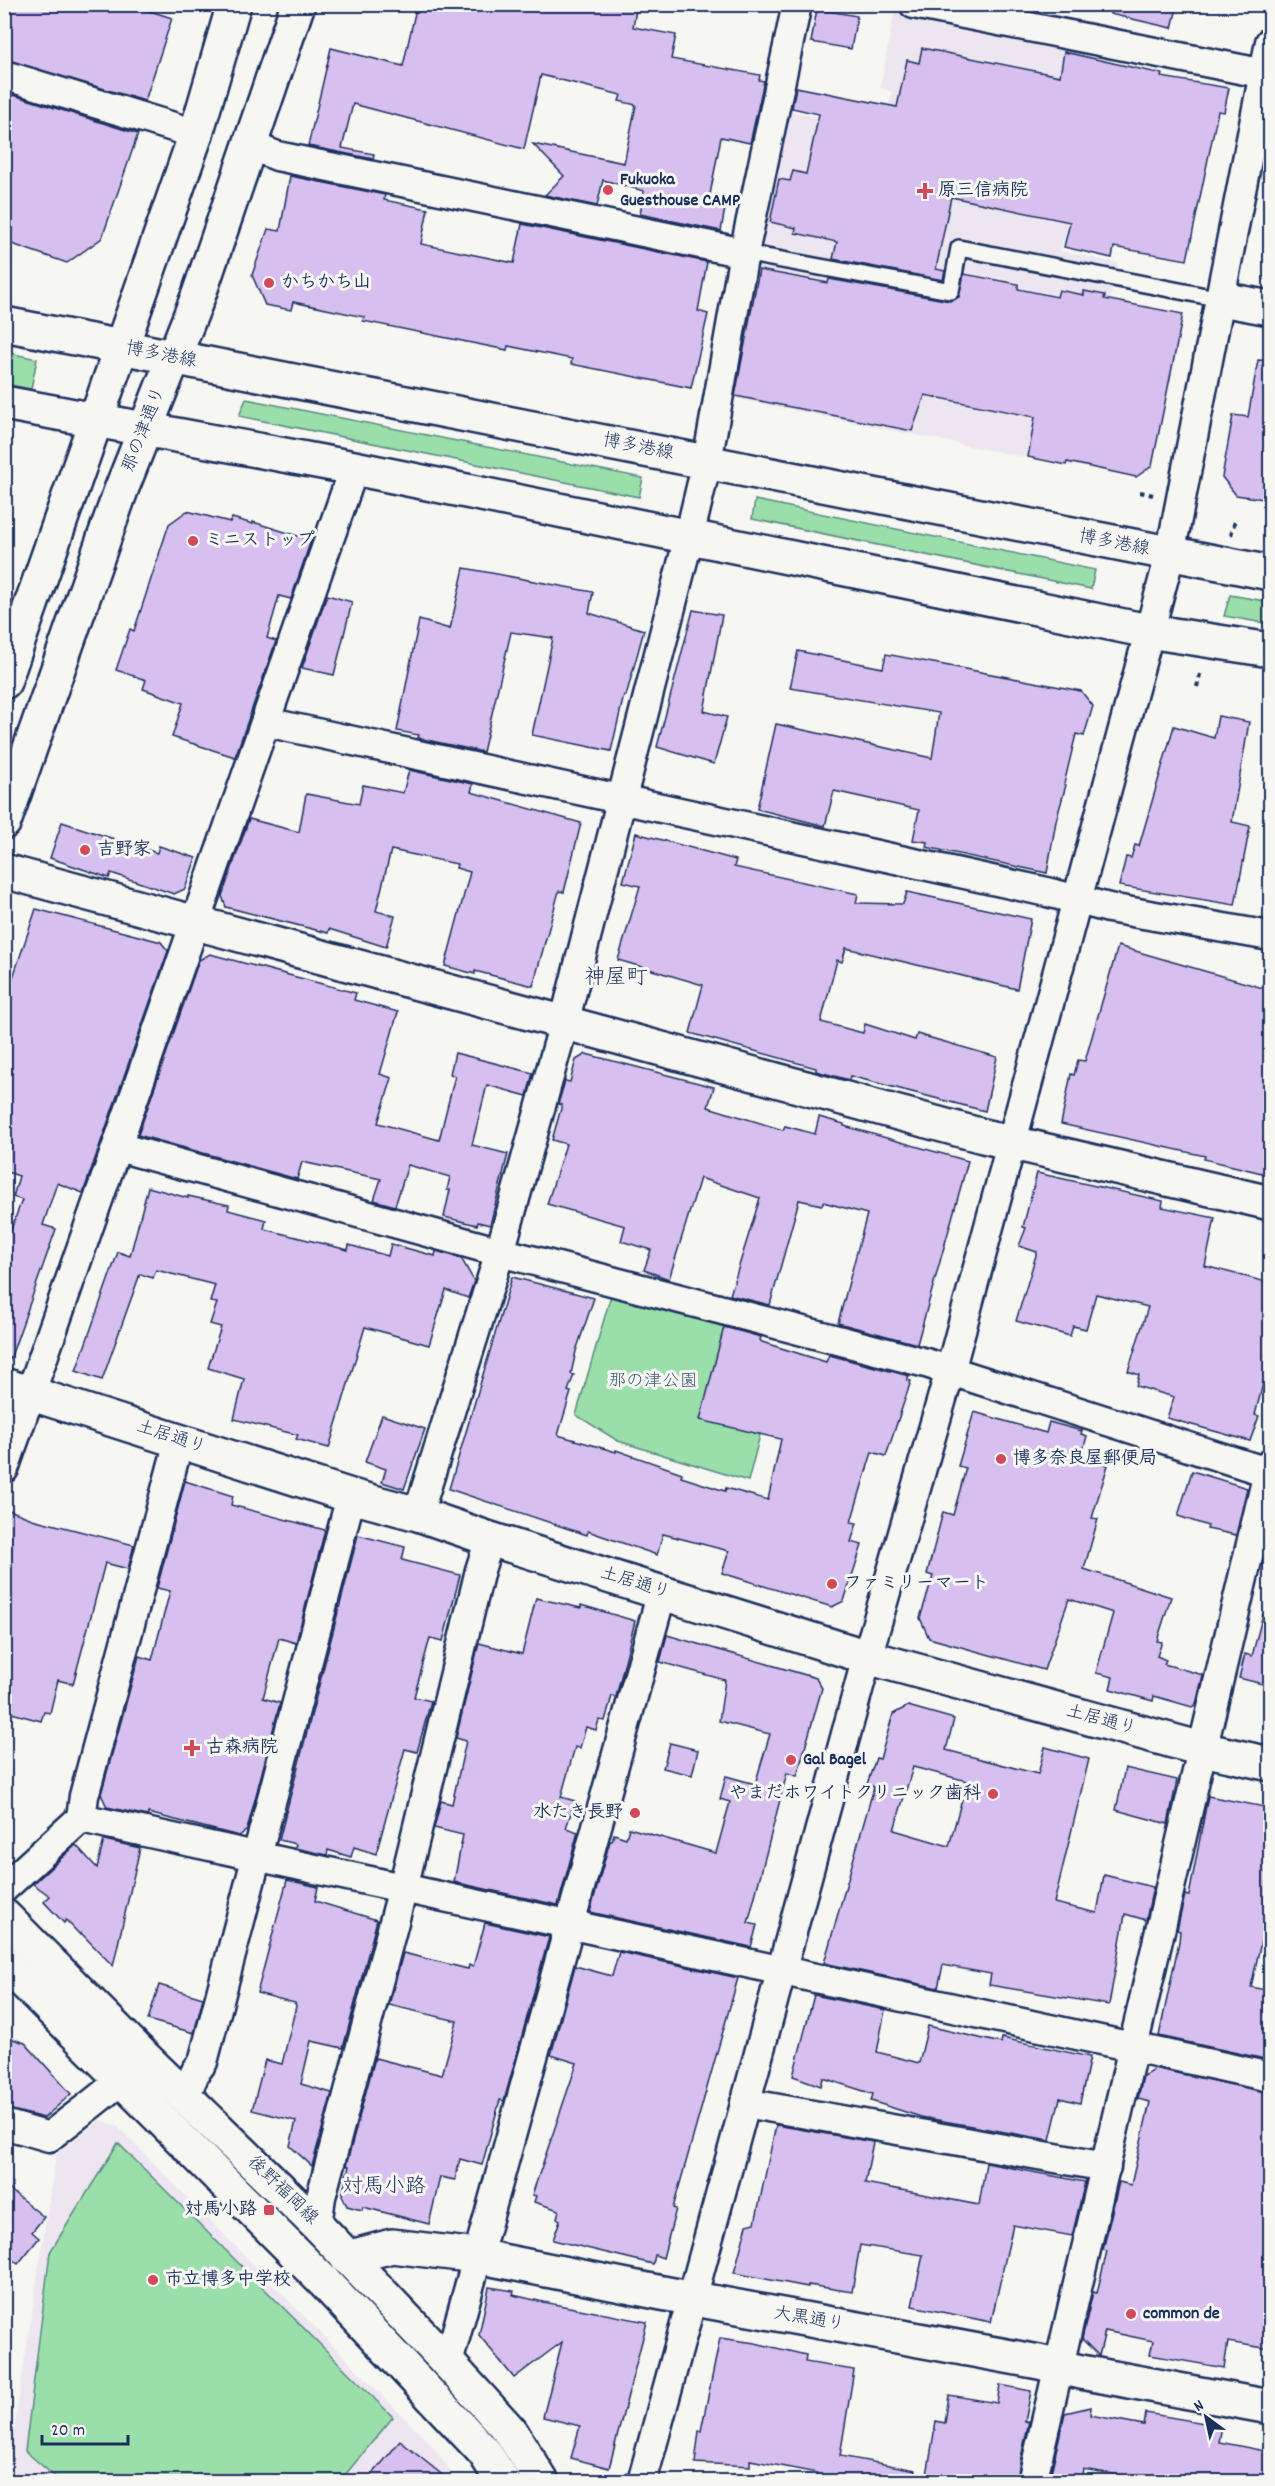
<svg xmlns="http://www.w3.org/2000/svg" width="1275" height="2486" viewBox="0 0 1275 2486" font-family="Dekko,'Klee One',sans-serif">
<rect width="100%" height="100%" fill="#f6f6f2"/>
<filter id="ink" filterUnits="userSpaceOnUse"><feTurbulence type="fractalNoise" baseFrequency=".0167" numOctaves="2"/><feDisplacementMap in="SourceGraphic" scale="12" xChannelSelector="R" yChannelSelector="G"/><feConvolveMatrix kernelMatrix="1 2 1 2 8 2 1 2 1" color-interpolation-filters="sRGB"/></filter>
<g filter="url(#ink)">
<g fill="#ede6f1">
<polygon points="895,10 1113,56 1060,251 1118,263 1073,467 733,398 788,111 884,130 892,92 880,88"/>
<polygon points="100,2120 118,2127 434,2448 457,2481 6,2482 56,2154"/>
</g>
<g fill="#9adfaa" stroke="#5a8784" stroke-width="1.5">
<polygon points="5,352 37,359 31,389 5,384"/>
<polygon points="246,399 643,478 639,497 239,416"/>
<polygon points="755,500 1095,570 1091,589 752,519"/>
<polygon points="1230,595 1270,602 1270,624 1224,616"/>
<polygon points="612,1292 736,1326 709,1416 760,1435 748,1481 618,1441 576,1415"/>
<polygon points="118,2143 393,2417 340,2481 60,2481 25,2451 50,2252"/>
</g>
<g fill="#d7bfef" stroke="#1b2f5e" stroke-width="1.5" fill-rule="evenodd">
<polygon points="11,4 128,4 172,18 145,101 4,59 4,22"/>
<polygon points="417,4 478,4 499,9 500,4 637,4 633,27 676,35 671,59 760,75 759,80 764,81 750,143 721,137 708,205 725,208 721,231 640,214 644,191 603,180 597,206 545,195 564,176 533,144 624,163 636,105 619,101 621,95 541,75 524,149 353,104 342,148 374,154 373,159 308,146 331,48 403,66"/>
<polygon points="1111,4 1178,4 1172,28 1110,14"/>
<polygon points="817,9 857,16 851,49 811,42"/>
<polygon points="922,48 1060,76 1064,52 1162,74 1161,77 1229,88 1224,112 1218,111 1187,260 1114,247 1112,258 1064,247 1070,222 951,197 936,269 945,271 943,280 833,259 837,242 795,233 796,228 770,222 779,179 790,181 793,171 806,174 819,114 792,108 796,87 897,107 907,60 919,63"/>
<polygon points="4,92 138,134 102,238 67,263 9,243 11,237 4,235"/>
<polygon points="290,176 385,195 384,200 428,209 421,244 514,263 522,224 707,262 698,311 708,314 691,388 571,364 572,359 508,346 507,350 363,321 364,317 293,302 291,310 265,305 252,275 268,229 280,231"/>
<polygon points="759,270 828,283 829,279 950,301 959,297 964,274 1018,284 1018,289 1057,297 1059,290 1084,295 1084,291 1105,295 1104,299 1183,314 1152,466 1136,477 1067,462 1066,465 1028,457 1035,417 925,395 912,431 735,396"/>
<polygon points="1258,360 1270,361 1270,500 1236,495 1222,477 1233,415 1248,417"/>
<polygon points="187,511 230,522 232,518 253,524 253,522 311,540 291,599 279,596 267,638 276,641 235,757 172,737 183,703 143,689 146,680 116,670 130,629 134,631 169,524"/>
<polygon points="464,568 593,592 589,613 644,630 626,696 624,695 611,751 532,735 553,638 511,632 483,752 418,738 419,735 397,731 419,620 450,629"/>
<polygon points="327,595 352,602 334,675 302,668"/>
<polygon points="693,610 722,615 704,711 727,717 714,764 657,747"/>
<polygon points="798,651 883,668 886,654 1081,691 1093,706 1084,736 1076,734 1064,784 1066,785 1056,821 1047,873 926,847 927,842 913,840 919,810 834,791 825,826 757,809 776,724 932,758 939,713 790,688"/>
<polygon points="1218,716 1249,722 1232,822 1250,826 1235,905 1119,886 1126,857 1131,858 1135,845 1139,846 1174,726 1214,738"/>
<polygon points="409,770 473,784 471,792 581,823 564,892 559,891 533,986 475,971 475,974 445,966 470,872 456,868 457,864 391,850 376,911 395,916 386,947 329,929 328,933 226,907 222,896 249,819 299,832 306,794 359,804 363,785 403,793"/>
<polygon points="62,822 157,853 159,846 196,858 185,889 174,894 111,873 109,878 50,858"/>
<polygon points="636,833 736,860 734,867 858,894 856,903 903,904 907,892 1031,919 1017,989 846,948 842,962 837,960 821,1022 863,1033 865,1024 915,1040 917,1034 997,1057 985,1111 850,1076 849,1080 816,1071 816,1068 690,1033 703,985 618,960 640,886 623,882"/>
<polygon points="36,909 161,942 168,951 83,1193 57,1183 43,1225 56,1229 8,1365 4,1364 4,1248 22,1200 13,1197 19,1176 4,1171 4,1004"/>
<polygon points="1118,946 1270,990 1270,1175 1204,1159 1205,1156 1061,1124 1071,1074 1074,1075 1078,1060 1085,1061"/>
<polygon points="210,954 356,993 354,1000 398,1012 380,1074 392,1078 378,1123 439,1140 455,1076 450,1074 455,1053 533,1073 527,1096 487,1085 472,1145 508,1154 490,1225 478,1222 477,1225 444,1217 450,1190 447,1190 450,1177 408,1165 395,1206 374,1200 381,1179 302,1162 297,1179 138,1135 199,960"/>
<polygon points="586,1054 714,1087 708,1107 783,1130 785,1126 815,1134 819,1117 844,1124 844,1126 968,1161 917,1344 838,1323 867,1214 823,1202 822,1205 799,1200 770,1305 730,1295 760,1198 700,1178 669,1279 644,1270 651,1250 621,1241 625,1226 547,1204 566,1144 552,1140 562,1105 558,1104 565,1081 570,1082 576,1060"/>
<polygon points="1037,1173 1163,1201 1162,1207 1215,1218 1205,1266 1270,1283 1270,1340 1266,1355 1270,1356 1255,1415 1259,1416 1250,1441 1167,1418 1174,1397 1136,1386 1139,1375 1128,1371 1148,1307 1096,1294 1086,1329 1073,1326 1070,1336 1016,1321 1037,1252 1019,1246 1026,1228 1023,1227"/>
<polygon points="148,1187 188,1198 188,1196 229,1205 228,1210 266,1220 264,1229 348,1250 349,1245 388,1256 391,1244 435,1256 436,1251 461,1258 474,1281 468,1298 446,1290 429,1345 365,1327 329,1448 296,1439 298,1435 234,1419 244,1379 208,1368 221,1327 210,1324 217,1303 210,1302 215,1285 156,1270 153,1278 140,1274 102,1380 76,1371 118,1252 130,1256"/>
<polygon points="512,1277 594,1298 576,1351 571,1374 574,1375 568,1391 571,1392 558,1435 616,1452 616,1450 682,1473 681,1477 725,1491 726,1488 768,1500 781,1439 700,1420 724,1327 761,1337 760,1340 762,1342 826,1362 829,1355 909,1376 907,1380 911,1381 886,1456 872,1452 851,1522 857,1523 851,1542 862,1545 844,1601 832,1607 722,1573 729,1551 663,1534 657,1555 588,1531 587,1535 449,1489"/>
<polygon points="974,1412 1046,1433 1049,1422 1082,1431 1081,1434 1087,1436 1081,1457 1108,1465 1092,1518 1098,1519 1084,1569 1171,1597 1157,1641 1162,1642 1157,1656 1166,1660 1164,1664 1203,1675 1196,1704 1192,1707 1154,1696 1153,1701 1110,1689 1113,1677 1096,1673 1113,1613 1069,1599 1044,1670 929,1638 920,1618 933,1576 927,1574 943,1512 953,1515 966,1468 958,1466"/>
<polygon points="382,1415 425,1429 404,1489 382,1482 386,1469 365,1462"/>
<polygon points="1192,1471 1247,1488 1236,1535 1207,1529 1208,1526 1178,1516"/>
<polygon points="185,1481 233,1496 231,1505 325,1530 296,1643 279,1638 263,1698 280,1703 247,1830 239,1836 148,1813 148,1816 107,1807 101,1794 139,1656 152,1660 170,1591 157,1588"/>
<polygon points="4,1508 32,1519 134,1545 128,1569 105,1563 73,1684 58,1680 50,1713 44,1712 41,1721 4,1711"/>
<polygon points="358,1535 405,1547 402,1560 460,1575 443,1641 430,1638 414,1697 431,1701 417,1752 405,1749 376,1854 354,1847 351,1857 328,1850 327,1855 295,1848 296,1844 279,1840"/>
<polygon points="536,1598 581,1608 581,1605 635,1621 616,1697 612,1696 605,1721 599,1720 596,1730 586,1727 580,1748 575,1747 561,1797 575,1801 566,1828 578,1832 558,1905 454,1882 463,1835 434,1828 441,1801 452,1804 466,1741 456,1738 479,1643 522,1654"/>
<polygon points="1263,1614 1270,1615 1270,1686 1239,1678 1245,1654 1252,1656"/>
<polygon points="667,1635 816,1678 822,1688 797,1776 787,1773 748,1923 757,1925 751,1947 590,1912 610,1841 612,1841 614,1834 626,1838 629,1828 716,1853 730,1802 720,1799 726,1776 755,1784 770,1734 719,1721 725,1680 660,1662"/>
<path d="M 908,1706 L 954,1719 L 946,1750 L 1038,1774 L 1045,1747 L 1089,1759 L 1054,1903 L 1097,1913 L 1104,1875 L 1153,1887 L 1146,1920 L 1125,1914 L 1109,2005 L 989,1985 L 991,1974 L 943,1965 L 938,1988 L 824,1963 L 874,1787 L 867,1784 L 876,1758 L 880,1759 L 893,1714 ZM 913,1767 L 967,1781 L 949,1846 L 894,1830 Z"/>
<polygon points="670,1743 698,1750 692,1775 663,1768"/>
<polygon points="1125,1768 1177,1780 1168,1824 1116,1810"/>
<polygon points="1208,1796 1270,1808 1270,1901 1251,1987 1270,1991 1270,2031 1265,2059 1159,2036 1179,1942 1180,1931 1177,1930 1185,1895 1189,1896"/>
<polygon points="104,1840 140,1848 113,1966 81,1933 80,1935 66,1920 64,1923 44,1902 50,1896 33,1884 76,1845 97,1868"/>
<polygon points="287,1880 318,1887 315,1901 377,1920 343,2048 311,2041 301,2084 332,2093 312,2166 290,2146 296,2121 252,2110 265,2060 282,2064 296,2006 295,2003 257,1993"/>
<polygon points="485,1923 549,1937 504,2101 500,2100 482,2165 460,2159 455,2180 440,2177 429,2224 363,2207 362,2210 347,2206 342,2195 349,2166 346,2166 375,2058 442,2075 457,2021 389,2005 403,1953 468,1969 469,1965 473,1967"/>
<polygon points="619,1952 738,1978 673,2208 676,2209 663,2258 655,2255 653,2264 553,2240 560,2220 557,2218 559,2210 534,2202 536,2196 532,2195 577,2063 551,2055 575,1966 612,1976"/>
<polygon points="159,1985 203,1998 194,2033 148,2020"/>
<polygon points="814,1995 885,2010 877,2052 919,2063 928,2026 1001,2043 1002,2038 1090,2057 1080,2103 1060,2098 1050,2140 921,2117 871,2101 873,2094 823,2078 821,2086 793,2076"/>
<polygon points="4,2036 25,2043 71,2094 44,2118 4,2108"/>
<polygon points="1153,2068 1270,2093 1270,2349 1228,2342 1224,2368 1150,2355 1153,2341 1105,2331 1099,2356 1082,2339 1093,2292 1097,2293 1107,2251 1103,2250 1119,2182 1131,2185 1150,2102 1138,2099 1143,2076 1152,2071"/>
<polygon points="776,2125 873,2142 865,2183 979,2205 986,2163 1085,2182 1072,2236 1013,2225 991,2322 912,2306 923,2255 860,2245 852,2292 808,2285 808,2287 734,2273 747,2225 755,2223"/>
<polygon points="4,2185 44,2217 32,2232 39,2238 18,2264 4,2253"/>
<polygon points="489,2287 514,2291 513,2295 543,2302 647,2322 609,2468 571,2458 580,2426 543,2417 562,2342 514,2378 479,2335"/>
<polygon points="720,2338 755,2343 806,2355 805,2362 854,2370 840,2456 916,2470 915,2481 816,2481 817,2473 750,2460 750,2466 695,2463 699,2431 701,2431"/>
<polygon points="1000,2385 1031,2391 1025,2422 1029,2421 1016,2481 926,2481 936,2421 945,2423 949,2395 997,2403"/>
<polygon points="1091,2407 1090,2415 1144,2425 1146,2413 1222,2426 1219,2442 1270,2452 1264,2481 1131,2481 1132,2477 1083,2469 1081,2481 1049,2481 1065,2413"/>
<polygon points="400,2441 450,2481 367,2481"/>
</g>
<g fill="none" stroke-linecap="round" stroke-linejoin="round">
<defs>
<polyline id="service" points="744,253 951,291 959,248 1221,299"/>
<g id="minor">
<polyline points="914,4 1270,75"/>
<polyline points="4,75 196,134"/>
<polyline points="249,145 277,156 744,253"/>
<polyline points="266,722 1047,892 1109,908 1270,936"/>
<polyline points="118,1147 500,1252 926,1363 1270,1473"/>
<polyline points="4,1469 354,468"/>
<polyline points="418,1514 500,1252 564,1023 689,537 707,462 744,253 797,4"/>
<polyline points="81,1818 1270,2077"/>
<polyline points="4,1888 81,1818 84,1796 179,1441"/>
<polyline points="185,2096 196,2071 203,2062 351,1496"/>
<polyline points="745,2103 1106,2167"/>
<path d="M 4,2124 L 49,2137 C 78,2114 110,2091 137,2066"/>
<polyline points="317,2225 321,2197 403,1888 480,1570 490,1539"/>
<polyline points="448,2363 662,1592"/>
<polyline points="642,2482 867,1657 950,1371 1170,555 1270,42"/>
<polyline points="1032,2482 1195,1780 1270,1464"/>
</g>
<g id="tertiary">
<polyline points="1221,299 1270,308"/>
<polyline points="4,871 983,1136 1270,1203"/>
<polyline points="4,1385 351,1496 418,1514 490,1539 867,1657 1202,1749 1270,1764"/>
<polyline points="347,2258 392,2246 477,2256 662,2293 1039,2362 1081,2372 1270,2407"/>
</g>
<g id="secondary">
<polyline points="4,682 196,134 234,4"/>
<polyline points="4,822 121,490 199,294 298,4"/>
<polyline points="4,1916 145,2058 317,2225 448,2363 511,2432 542,2482"/>
<polyline points="4,1962 324,2282 485,2453 503,2482"/>
</g>
<g id="primary">
<polyline points="4,324 1270,573"/>
<polyline points="4,403 354,468 1148,631 1270,650"/>
</g>
</defs>
<use href="#service" stroke="#1b2f5e" stroke-width="20"/>
<use href="#minor" stroke="#1b2f5e" stroke-width="33"/>
<use href="#tertiary" stroke="#1b2f5e" stroke-width="38"/>
<use href="#secondary" stroke="#1b2f5e" stroke-width="38"/>
<use href="#primary" stroke="#1b2f5e" stroke-width="38"/>
<g stroke="#1b2f5e" stroke-width="4" stroke-dasharray="4.5 4.5" stroke-linecap="butt">
<polyline points="1140,492 1153,495"/>
<polyline points="1231,535 1235,521"/>
<polyline points="1197,687 1201,670"/>
</g>
<use href="#service" stroke="#f6f6f2" stroke-width="15"/>
<use href="#minor" stroke="#f6f6f2" stroke-width="28"/>
<use href="#tertiary" stroke="#f6f6f2" stroke-width="33"/>
<use href="#secondary" stroke="#f6f6f2" stroke-width="33"/>
<use href="#primary" stroke="#f6f6f2" stroke-width="33"/>
</g>
</g>
<g fill="#d1495b" stroke="#f6f6f2" stroke-width="2">
<circle cx="608" cy="190" r="6"/>
<path d="M922 182h6v6h6v6h-6v6h-6v-6h-6v-6h6z"/>
<circle cx="269" cy="283" r="6"/>
<circle cx="193" cy="541" r="6"/>
<circle cx="85" cy="850" r="6"/>
<circle cx="1001" cy="1459" r="6"/>
<circle cx="832" cy="1584" r="6"/>
<path d="M189 1739h6v6h6v6h-6v6h-6v-6h-6v-6h6z"/>
<circle cx="791" cy="1760" r="6"/>
<circle cx="993" cy="1794" r="6"/>
<circle cx="635" cy="1813" r="6"/>
<rect x="263" y="2204" width="12" height="12" rx="3"/>
<circle cx="153" cy="2280" r="6"/>
<circle cx="1131" cy="2314" r="6"/>
</g>
<g text-anchor="middle" dominant-baseline="central" stroke-width="6" stroke-linejoin="round" paint-order="stroke">
<g font-size="18" font-weight="bold" fill="#1b2f5e" stroke="#f6f6f2" text-anchor="start">
<text x="620" y="180">Fukuoka<tspan x="620" dy="21">Guesthouse CAMP</tspan></text>
<text x="938" y="191">原三信病院</text>
<text x="281" y="283">かちかち山</text>
<text x="205" y="541">ミニストップ</text>
<text x="97" y="850">吉野家</text>
<text x="1013" y="1459">博多奈良屋郵便局</text>
<text x="844" y="1584">ファミリーマート</text>
<text x="206" y="1748">古森病院</text>
<text x="803" y="1760">Gal Bagel</text>
<text x="981" y="1794" text-anchor="end">やまだホワイトクリニック歯科</text>
<text x="623" y="1813" text-anchor="end">水たき長野</text>
<text x="257" y="2210" text-anchor="end">対馬小路</text>
<text x="165" y="2280">市立博多中学校</text>
<text x="1143" y="2314">common de</text>
</g>
<g font-size="18" fill="#1b2f5e" stroke="#f6f6f2">
<text transform="translate(161 356) rotate(11)">博多港線</text>
<text transform="translate(145 430) rotate(-69)">那の津通り</text>
<text transform="translate(638 448) rotate(11)">博多港線</text>
<text transform="translate(1114 544) rotate(11)">博多港線</text>
<text transform="translate(171 1438) rotate(18)">土居通り</text>
<text transform="translate(635 1584) rotate(17)">土居通り</text>
<text transform="translate(1101 1721) rotate(15)">土居通り</text>
<text transform="translate(282 2191) rotate(44)">後野福岡線</text>
<text transform="translate(809 2320) rotate(10)">大黒通り</text>
</g>
<g font-size="18" fill="#3b5b71" stroke="#f6f6f2">
<text x="653" y="1382">那の津公園</text>
</g>
<g font-size="21" fill="#1b2f5e" stroke="#f6f6f2">
<text x="616" y="979">神屋町</text>
<text x="384" y="2188">対馬小路</text>
</g>
</g>
<rect width="1275" height="2486" fill="none" stroke="#f6f6f2" stroke-width="24"/>
<rect x="12" y="12" width="1251" height="2462" fill="none" stroke="#1b2f5e" stroke-width="2" filter="url(#ink)"/>
<g transform="translate(1206 2417) rotate(327)" stroke="#f6f6f2" stroke-width="4.5" paint-order="stroke">
<path d="M0-4.5L10 22L0 15L-10 22Z" fill="#1b2f5e"/>
<text y="-9" font-size="16" font-weight="bold" text-anchor="middle" fill="#1b2f5e">N</text>
</g>
<path d="M42 2435v9h86v-9" fill="none" stroke="#1b2f5e" stroke-width="3"/>
<text x="51" y="2435" font-size="18" fill="#1b2f5e" stroke="#f6f6f2" stroke-width="4.5" paint-order="stroke">20 m</text>
</svg>
